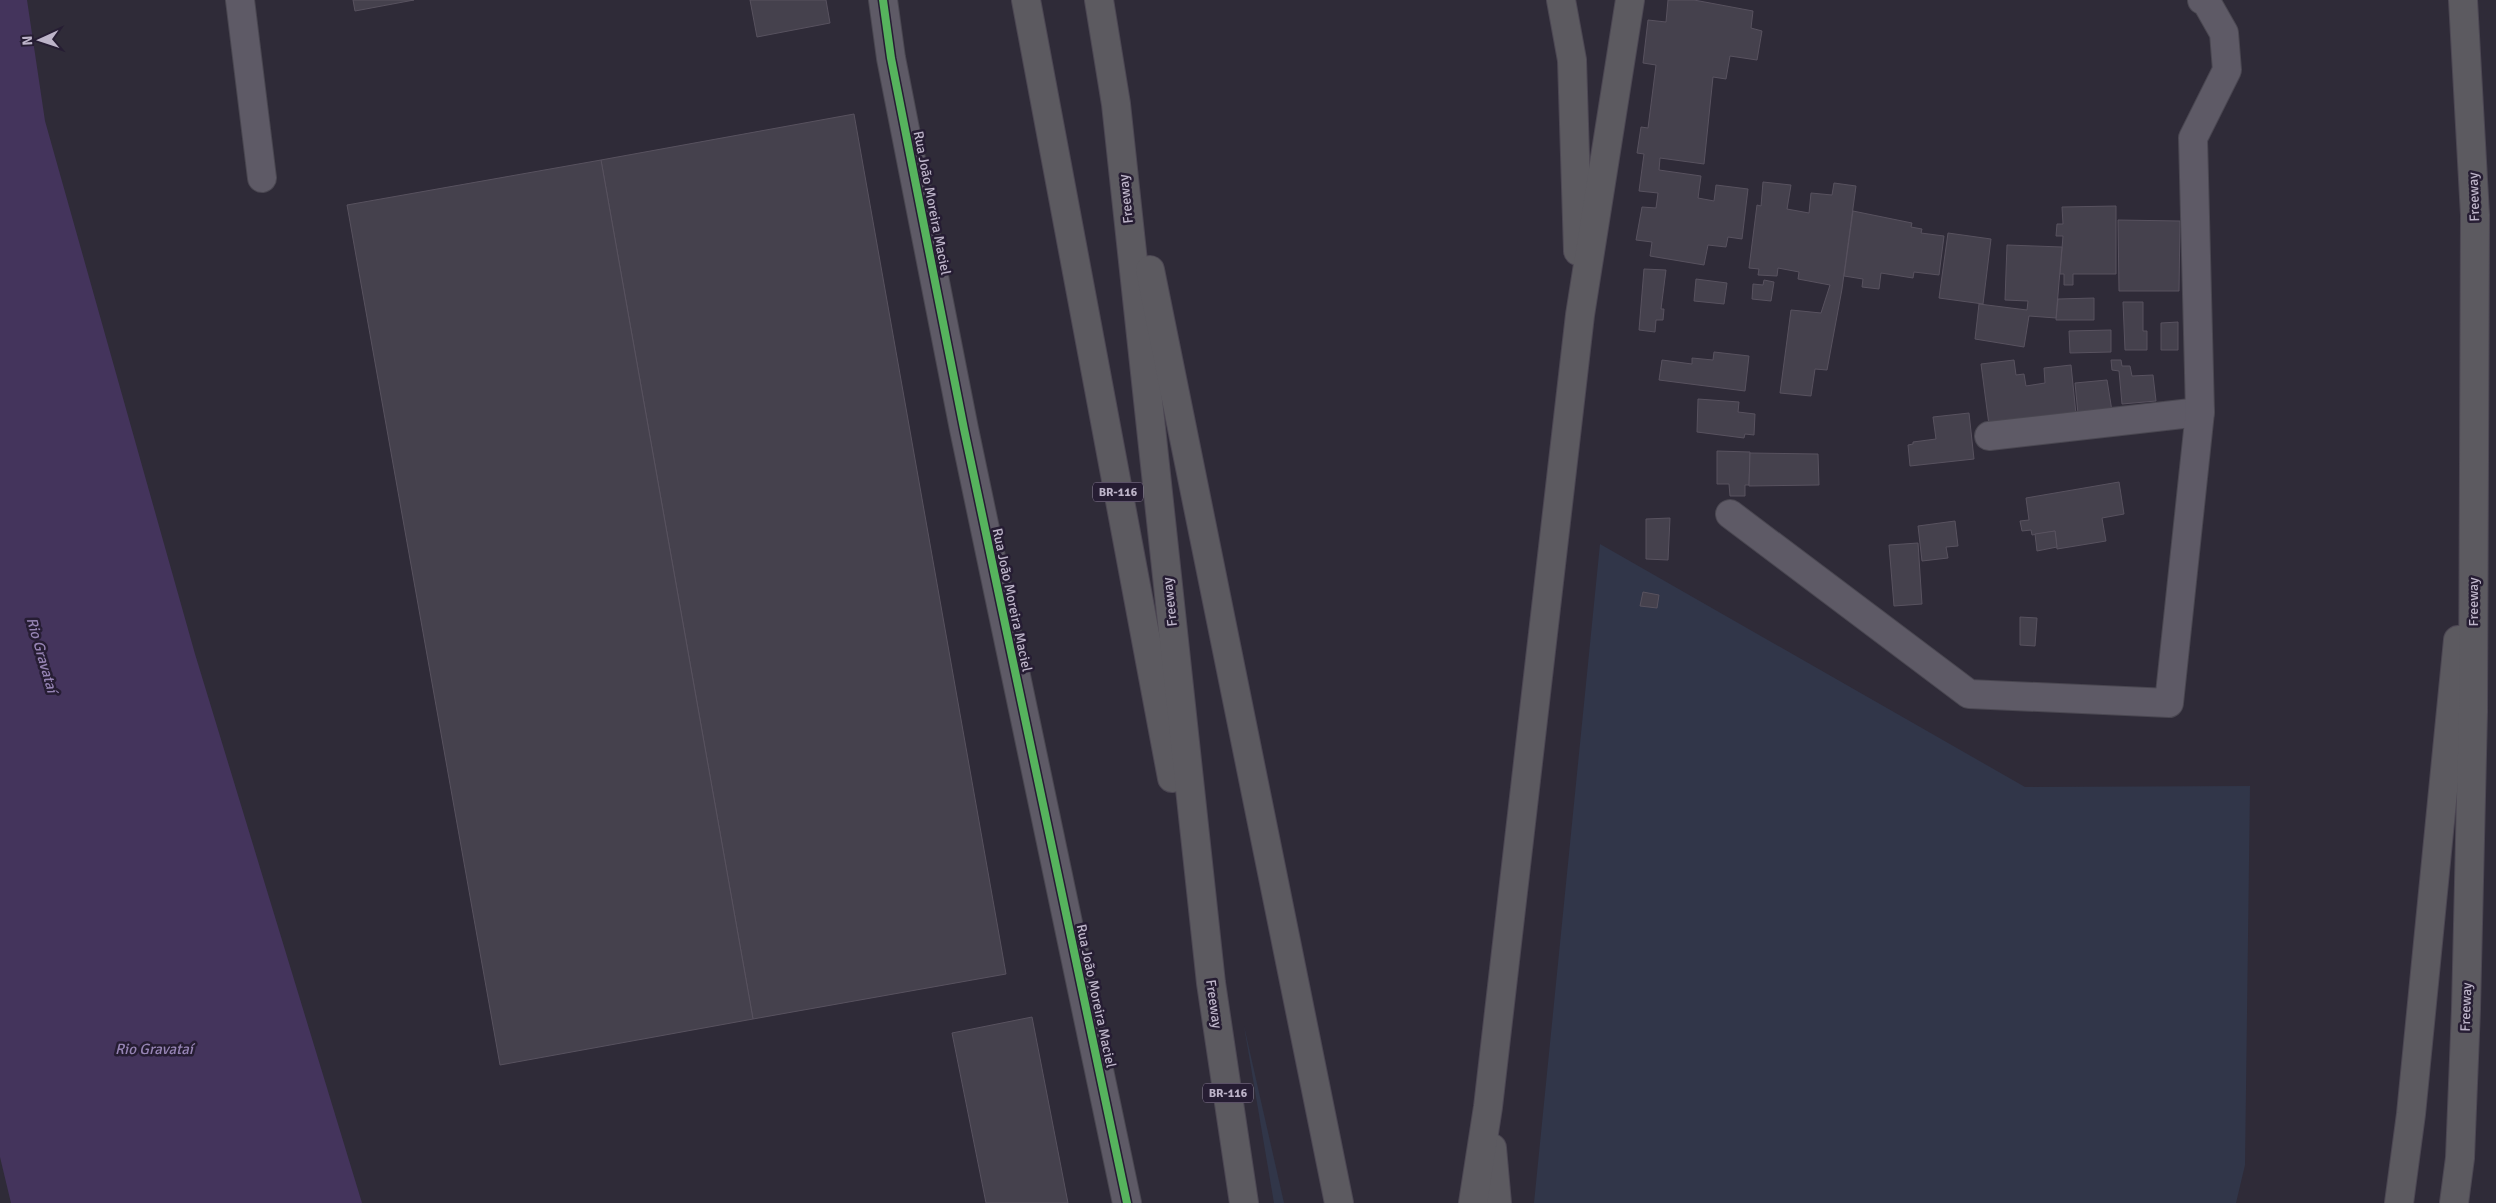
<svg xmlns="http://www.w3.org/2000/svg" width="2496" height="1203" viewBox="0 0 2496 1203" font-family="Signika,sans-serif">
<rect width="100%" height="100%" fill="#2f2b38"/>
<g fill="#313649">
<polygon points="1600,544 2025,787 2250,786 2245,1165 2236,1203 1534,1203"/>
<polygon points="1244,1026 1284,1203 1274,1203"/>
</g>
<polygon fill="#44345c" points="0,0 27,0 45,121 195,654 362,1203 11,1203 0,1157"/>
<g fill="#45414d" stroke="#58525f">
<polygon points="353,0 414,0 355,11"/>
<polygon points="750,0 826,0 830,23 757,37"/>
<polygon points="1668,0 1694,0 1753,11 1751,28 1762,31 1757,60 1730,56 1726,79 1713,77 1704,164 1660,158 1659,170 1701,176 1698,198 1714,201 1716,185 1748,189 1742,239 1728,237 1726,247 1708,245 1704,265 1650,256 1652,242 1636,240 1642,207 1656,208 1658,193 1639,191 1644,154 1637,153 1641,127 1648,128 1656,65 1643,63 1648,20 1666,22"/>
<polygon points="854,114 1006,974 753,1019 601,160"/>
<polygon points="601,160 753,1019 500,1065 347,205"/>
<polygon points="1763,182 1791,185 1787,209 1809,213 1811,193 1832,195 1834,183 1856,186 1842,289 1827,370 1815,369 1811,396 1780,393 1791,310 1821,313 1830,285 1798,279 1799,272 1778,268 1777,276 1758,275 1759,269 1749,268 1757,205 1761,206"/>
<polygon points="2116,206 2116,274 2073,274 2073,285 2064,285 2064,274 2060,274 2063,236 2056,236 2057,224 2063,224 2062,207"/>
<polygon points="1853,211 1912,223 1911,227 1922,229 1921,233 1944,236 1939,275 1914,272 1913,278 1881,273 1879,289 1862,287 1863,279 1844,276"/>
<polygon points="2118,220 2180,221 2179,291 2119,291"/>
<polygon points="1948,233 1991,239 1983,304 1939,298"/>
<polygon points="2007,245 2062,247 2056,318 2029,316 2024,347 1975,339 1979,304 2027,310 2028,301 2005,300"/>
<polygon points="1644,269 1666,270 1661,309 1664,309 1663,320 1656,320 1655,332 1639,330"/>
<polygon points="1696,279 1727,283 1724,304 1694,301"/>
<polygon points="1764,280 1774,282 1771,301 1752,299 1753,284 1763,285"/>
<polygon points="2094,298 2094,320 2056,320 2058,299"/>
<polygon points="2123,302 2143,302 2143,331 2147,331 2147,350 2125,350"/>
<polygon points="2178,322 2178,350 2161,350 2161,323"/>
<polygon points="2111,330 2111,352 2070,353 2069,331"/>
<polygon points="1714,352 1749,356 1745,391 1659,380 1662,360 1692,364 1692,358 1713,360"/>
<polygon points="2014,360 2016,375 2024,374 2026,386 2045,383 2044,368 2071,365 2077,424 1989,425 1981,364"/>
<polygon points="2111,360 2121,360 2122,366 2130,366 2132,376 2153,375 2156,401 2122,404 2119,371 2112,370"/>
<polygon points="2107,380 2112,411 2078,414 2075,383"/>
<polygon points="1698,399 1739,402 1738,412 1755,414 1754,435 1745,434 1744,438 1697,432"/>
<polygon points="1969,413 1974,459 1910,466 1908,445 1913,444 1913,442 1936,439 1933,417"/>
<polygon points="1717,451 1750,452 1749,485 1745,485 1745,496 1730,496 1729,484 1717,484"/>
<polygon points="1750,453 1818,454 1819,485 1749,486"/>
<polygon points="2119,482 2124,514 2102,518 2106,541 2057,549 2055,531 2032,535 2031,530 2022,531 2020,521 2029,520 2026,498"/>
<polygon points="1670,518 1668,560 1646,559 1646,519"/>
<polygon points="1955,521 1958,546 1946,547 1948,558 1922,561 1918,526"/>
<polygon points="2055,531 2057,547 2037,551 2035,534"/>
<polygon points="1918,543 1922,604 1894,606 1889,545"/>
<polygon points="1643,592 1659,595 1657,608 1640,606"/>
<polygon points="2020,617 2037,618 2035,646 2020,645"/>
<polygon points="1032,1017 1068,1203 986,1203 952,1033"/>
</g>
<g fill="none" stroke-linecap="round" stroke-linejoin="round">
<defs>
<g id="minor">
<polyline points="240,0 262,178"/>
<polyline points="883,0 891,58 964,429 1127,1203"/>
<polyline points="1989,436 2200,412"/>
<polyline points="1730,514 1969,694 2169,703 2200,412 2193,138 2227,70 2224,33 2207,3 2202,0"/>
</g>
<g id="highway">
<polyline points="1026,0 1172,778"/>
<polyline points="1099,0 1116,104 1211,983 1244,1203"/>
<polyline points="1561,0 1572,60 1578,251"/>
<polyline points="1150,270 1339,1203"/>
<polyline points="1492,1148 1497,1203"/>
<polyline points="1473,1203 1488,1107 1580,315 1630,0"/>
<polyline points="2399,1203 2411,1114 2458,640"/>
<polyline points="2454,1203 2460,1158 2466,1009 2473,712 2475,215 2463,0"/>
</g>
</defs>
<use href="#minor" stroke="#4a4751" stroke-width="30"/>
<use href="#highway" stroke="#4c4753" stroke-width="30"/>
<use href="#minor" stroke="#5e5a66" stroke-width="28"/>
<use href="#highway" stroke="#5c5a60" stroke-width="28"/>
<defs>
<polyline id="cycleway" points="883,0 891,58 964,429 1127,1203"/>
</defs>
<use href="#cycleway" stroke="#261d33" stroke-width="11"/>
<use href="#cycleway" stroke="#56b35d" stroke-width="8"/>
</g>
<g text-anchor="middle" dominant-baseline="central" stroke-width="5" stroke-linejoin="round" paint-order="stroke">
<g fill="#261d33" stroke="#90879c" stroke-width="1">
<rect x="1093" y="482.5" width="50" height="19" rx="4"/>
<rect x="1203" y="1083.5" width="50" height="19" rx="4"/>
</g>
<g font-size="12" font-weight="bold" fill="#bdb4c9">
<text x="1118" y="492">BR-116</text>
<text x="1228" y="1093">BR-116</text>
</g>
<g font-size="14" fill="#bdb4c9" stroke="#261d33">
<text transform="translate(2474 197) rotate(-92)">Freeway</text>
<text transform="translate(1126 199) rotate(-96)">Freeway</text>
<text transform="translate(932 203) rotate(79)">Rua João Moreira Maciel</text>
<text transform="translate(1012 600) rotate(78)">Rua João Moreira Maciel</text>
<text transform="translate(1170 602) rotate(-96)">Freeway</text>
<text transform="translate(2473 602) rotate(-90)">Freeway</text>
<text transform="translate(1096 996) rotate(78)">Rua João Moreira Maciel</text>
<text transform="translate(1214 1004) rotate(82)">Freeway</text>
<text transform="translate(2466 1007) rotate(-88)">Freeway</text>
</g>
<g font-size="15" font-style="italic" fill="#9684b4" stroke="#261d33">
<text transform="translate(42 655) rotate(74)">Rio Gravataí</text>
<text x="154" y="1049">Rio Gravataí</text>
</g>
</g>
<g transform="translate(40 40) rotate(267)" stroke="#261d33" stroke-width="4" paint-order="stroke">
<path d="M0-4L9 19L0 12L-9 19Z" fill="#bdb4c9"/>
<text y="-8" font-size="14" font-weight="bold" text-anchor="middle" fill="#bdb4c9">N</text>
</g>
</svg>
